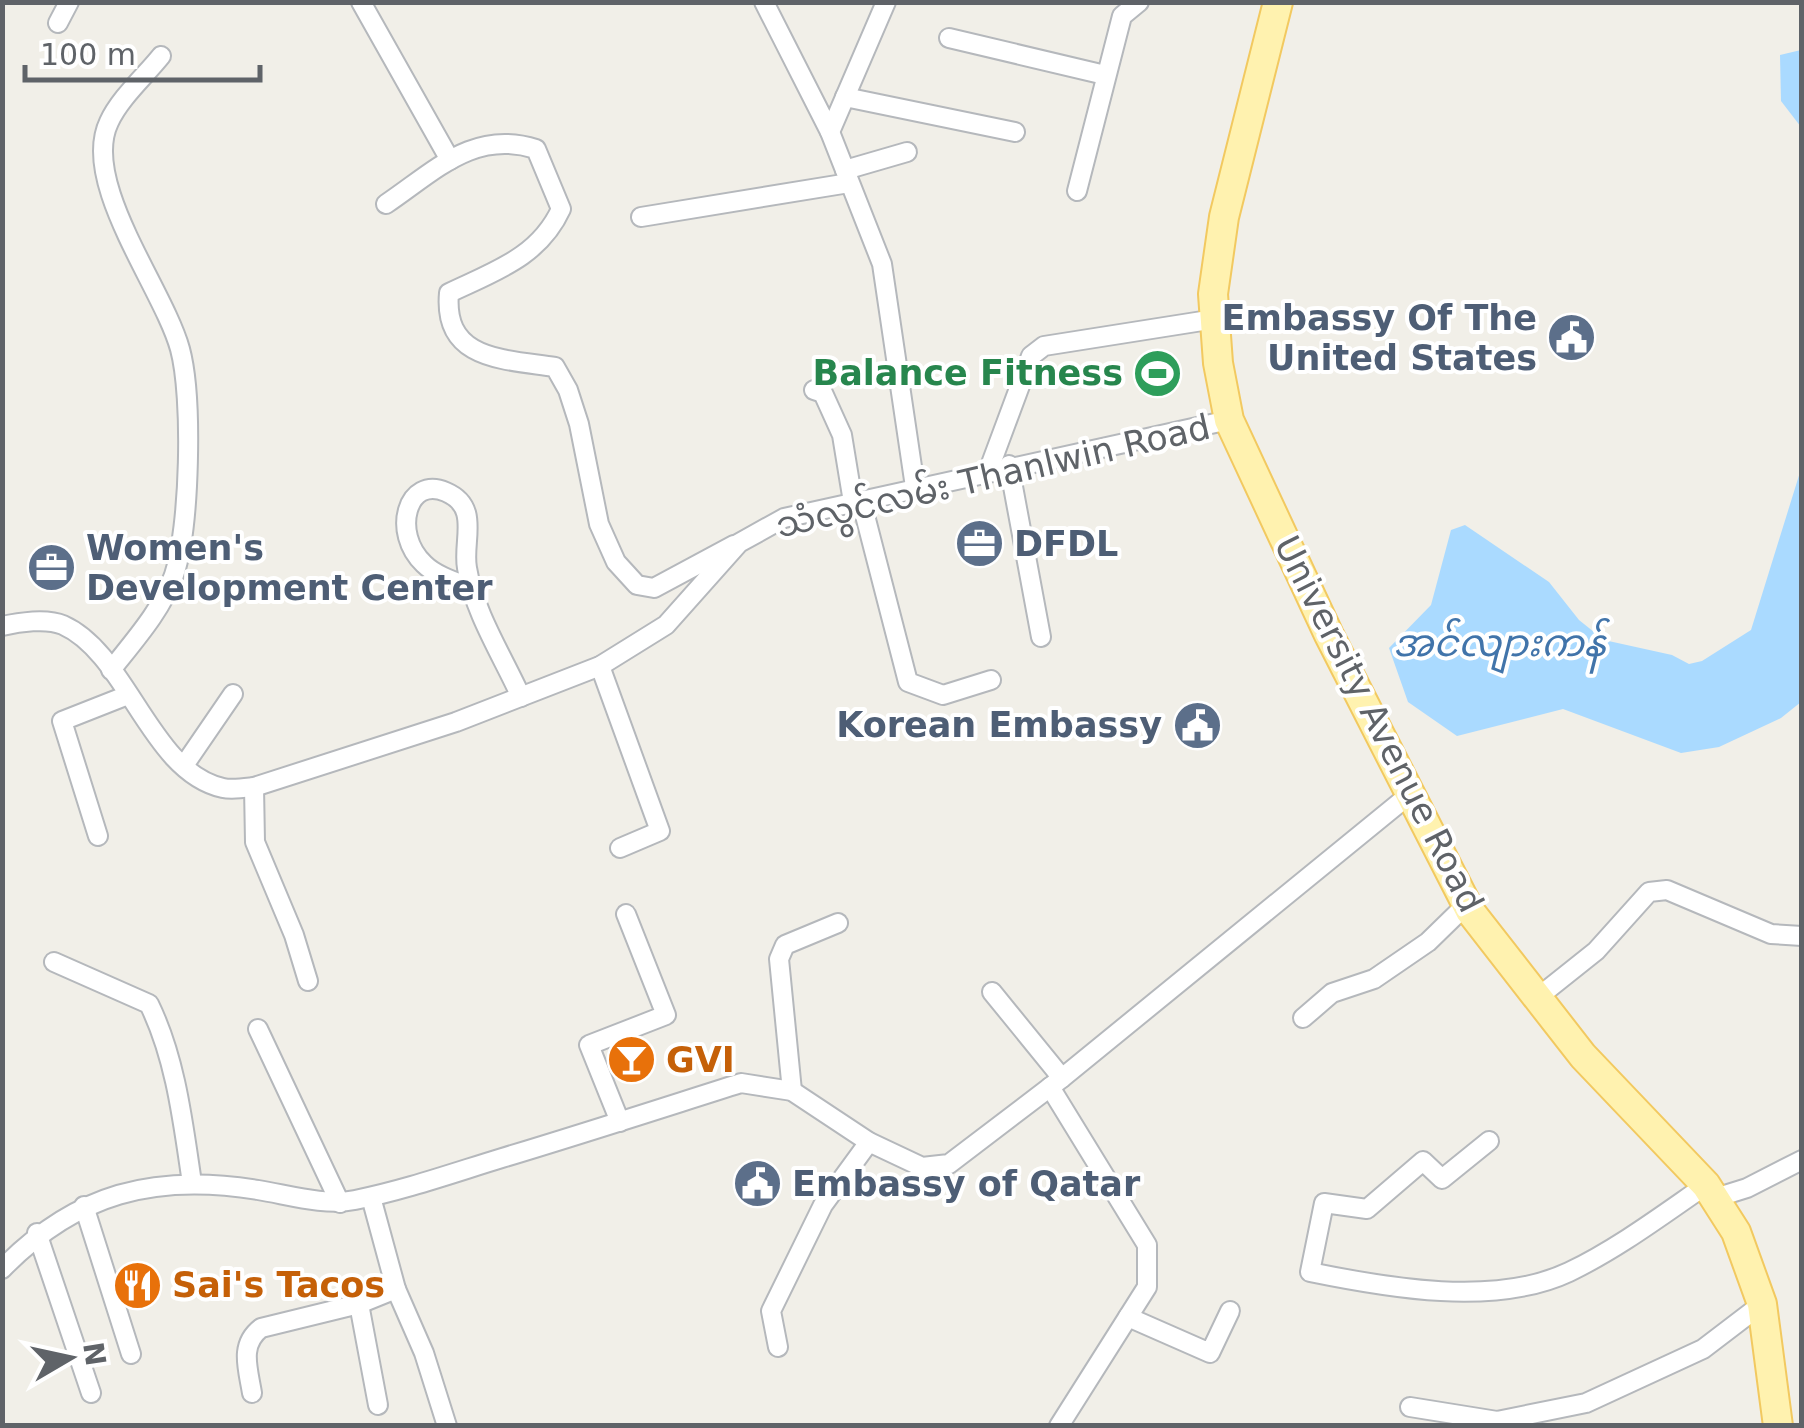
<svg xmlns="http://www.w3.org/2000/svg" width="1804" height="1428" viewBox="0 0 1804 1428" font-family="'DejaVu Sans','Noto Sans Myanmar',sans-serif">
<rect width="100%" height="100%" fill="#f1efe8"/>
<g fill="#aadaff">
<polygon points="1801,50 1802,50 1801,127 1781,101 1780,55"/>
<polygon points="1801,469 1801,702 1781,718 1719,747 1681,753 1563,709 1457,736 1408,702 1389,648 1431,605 1451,530 1465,525 1549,582 1579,620 1604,640 1672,655 1689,664 1702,661 1751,630"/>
</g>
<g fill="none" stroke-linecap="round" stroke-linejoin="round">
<defs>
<g id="street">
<polyline points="361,2 450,160"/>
<polyline points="764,2 830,132 882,264 915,487"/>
<polyline points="58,23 69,2"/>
<polyline points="949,38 1105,75"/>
<polyline points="845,97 1015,132"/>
<polyline points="830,132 886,2"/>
<polyline points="845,170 907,152"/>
<polyline points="1077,191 1122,16 1139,2"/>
<path d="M 386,204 C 435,171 474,129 536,149 L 561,209 C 539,257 495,271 449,293 C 443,360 502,359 555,367 L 568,390 L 579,424 L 599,524 L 616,562 L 637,585 L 654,588 L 734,545"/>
<polyline points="641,217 849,183"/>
<polyline points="814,390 823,393 842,435 853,502"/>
<polyline points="1009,465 1041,637"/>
<polyline points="989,469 1031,356 1044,346 1215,319"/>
<polyline points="861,500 908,682 943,695 991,680"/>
<path d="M 472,588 C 456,582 436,576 424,564 C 391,533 407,475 446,492 C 481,507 462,541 467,568 C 474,612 503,657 521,697"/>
<path d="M 2,626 C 19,622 47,618 63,625 C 128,654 150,772 223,788 C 232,790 245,788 254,787 L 456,722 L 600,666 L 666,625 L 739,543 L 784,518 L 1229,420"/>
<polyline points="600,666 660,831 620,848"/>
<path d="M 111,670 C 133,642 162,610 174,575 C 190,528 193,397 180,349 C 163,288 80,182 109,122 C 120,98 145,76 161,56"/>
<polyline points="185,764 233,694"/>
<polyline points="254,787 255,842 294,935 308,981"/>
<polyline points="98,836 62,721 128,695"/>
<path d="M 54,962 L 149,1004 C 176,1059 183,1123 192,1183"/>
<polyline points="992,992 1062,1078"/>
<polyline points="1537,998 1596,951 1649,892 1667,890 1771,934 1802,936"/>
<polyline points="1303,1018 1332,993 1374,979 1428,942 1467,904"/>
<polyline points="258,1029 340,1203"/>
<polyline points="1050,1087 1147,1245 1147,1287 1059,1426"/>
<polyline points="792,1091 779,959 785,945 838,923"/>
<polyline points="620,1122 589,1045 666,1015 626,914"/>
<path d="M 1489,1141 L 1442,1179 L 1423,1161 L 1367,1209 L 1324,1203 L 1310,1272 C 1388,1288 1495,1307 1569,1272 C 1617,1249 1661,1216 1706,1185"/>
<polyline points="1715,1198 1747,1188 1802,1160"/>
<polyline points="84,1206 131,1354"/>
<polyline points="37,1233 91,1393"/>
<path d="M 2,1269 C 76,1193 155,1173 258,1190 C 289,1195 324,1206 355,1200 C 405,1190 453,1173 502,1158 C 582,1134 662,1108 741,1083 L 792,1091 L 869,1142 L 922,1167 L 949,1164 L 1062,1078 L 1409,795"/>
<polyline points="396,1289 424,1353 447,1426"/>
<polyline points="359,1304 378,1405"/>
<polyline points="1128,1317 1210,1353 1230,1311"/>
<polyline points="778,1347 771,1311 823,1205 869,1142"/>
<path d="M 252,1393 C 248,1368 239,1345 261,1328 L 359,1304 L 396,1289 L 371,1197"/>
<polyline points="1410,1407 1497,1421 1586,1403 1703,1349 1762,1304"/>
</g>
<polyline id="primary" points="1278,2 1224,217 1213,294 1218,363 1229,420 1329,635 1470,911 1583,1056 1706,1185 1736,1232 1762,1304 1778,1426"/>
</defs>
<use href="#street" stroke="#b5b8bc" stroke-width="22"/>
<use href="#primary" stroke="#f2c960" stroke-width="32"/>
<use href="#street" stroke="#fff" stroke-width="18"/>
<use href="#primary" stroke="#fff2af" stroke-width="28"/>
</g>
<defs>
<symbol id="civic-disc" viewBox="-11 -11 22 22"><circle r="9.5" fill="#5c6f8a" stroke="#fff"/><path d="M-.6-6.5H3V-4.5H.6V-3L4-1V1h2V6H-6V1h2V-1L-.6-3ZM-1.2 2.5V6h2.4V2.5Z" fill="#fff"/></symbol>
<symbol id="stadium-disc" viewBox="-11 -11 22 22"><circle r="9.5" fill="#2e9e5b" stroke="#fff"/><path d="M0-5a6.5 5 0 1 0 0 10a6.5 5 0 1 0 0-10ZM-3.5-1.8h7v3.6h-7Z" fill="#fff"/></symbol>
<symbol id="office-disc" viewBox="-11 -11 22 22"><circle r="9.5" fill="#5c6f8a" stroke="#fff"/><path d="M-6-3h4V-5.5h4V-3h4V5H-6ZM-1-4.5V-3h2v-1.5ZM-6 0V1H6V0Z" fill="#fff"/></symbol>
<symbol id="bar-disc" viewBox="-11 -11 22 22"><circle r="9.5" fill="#e8710a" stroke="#fff"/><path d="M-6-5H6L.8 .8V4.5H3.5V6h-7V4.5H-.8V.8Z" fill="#fff"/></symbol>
<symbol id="restaurant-disc" viewBox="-11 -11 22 22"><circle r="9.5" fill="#e8710a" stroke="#fff"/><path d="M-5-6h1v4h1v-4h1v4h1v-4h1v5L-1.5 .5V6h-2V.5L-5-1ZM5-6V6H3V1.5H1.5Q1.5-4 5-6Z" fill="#fff"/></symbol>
</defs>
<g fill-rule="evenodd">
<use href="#civic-disc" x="1544" y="310" width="55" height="55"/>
<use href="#stadium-disc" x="1130" y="346" width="55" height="55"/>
<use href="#office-disc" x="952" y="516" width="55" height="55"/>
<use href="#office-disc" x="24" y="540" width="55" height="55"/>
<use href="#civic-disc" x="1170" y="698" width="55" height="55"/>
<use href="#bar-disc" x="604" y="1032" width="55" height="55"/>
<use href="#civic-disc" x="730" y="1156" width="55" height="55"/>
<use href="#restaurant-disc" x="110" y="1258" width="55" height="55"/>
</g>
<g text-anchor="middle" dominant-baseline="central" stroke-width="8" stroke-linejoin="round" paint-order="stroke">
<g font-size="35" font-weight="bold" fill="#4e5e75" stroke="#fff" text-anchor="start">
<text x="1537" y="318" text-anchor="end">Embassy Of The<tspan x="1537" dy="40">United States</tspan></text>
<text x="1014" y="544">DFDL</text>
<text x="86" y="548">Women's<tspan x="86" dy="40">Development Center</tspan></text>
<text x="1162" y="725" text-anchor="end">Korean Embassy</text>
<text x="792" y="1184">Embassy of Qatar</text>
</g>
<g font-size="35" font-weight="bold" fill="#27864d" stroke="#fff" text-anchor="end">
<text x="1123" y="373">Balance Fitness</text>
</g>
<g font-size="35" fill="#5f6368" stroke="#fff">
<text transform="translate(993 476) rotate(-13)">သံလွင်လမ်း Thanlwin Road</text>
<text transform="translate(1379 724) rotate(63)">University Avenue Road</text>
</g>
<g font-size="35" font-weight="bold" fill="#c56008" stroke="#fff" text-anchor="start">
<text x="666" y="1060">GVI</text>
<text x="172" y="1285">Sai's Tacos</text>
</g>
<g font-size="38" font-style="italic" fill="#4174aa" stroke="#fff">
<text x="1499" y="643">အင်လျားကန်</text>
</g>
</g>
<rect width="1804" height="1428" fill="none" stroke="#5f6368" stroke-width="10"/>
<g transform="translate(70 1358) rotate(81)" stroke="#ffffff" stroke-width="8" paint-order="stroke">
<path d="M0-8L18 38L0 25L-18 38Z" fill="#5f6368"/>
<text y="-15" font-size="28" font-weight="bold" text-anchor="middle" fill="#5f6368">N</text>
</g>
<path d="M25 65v15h235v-15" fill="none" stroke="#5f6368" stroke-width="5"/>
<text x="40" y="65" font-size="30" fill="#5f6368" stroke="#ffffff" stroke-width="8" paint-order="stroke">100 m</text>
</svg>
